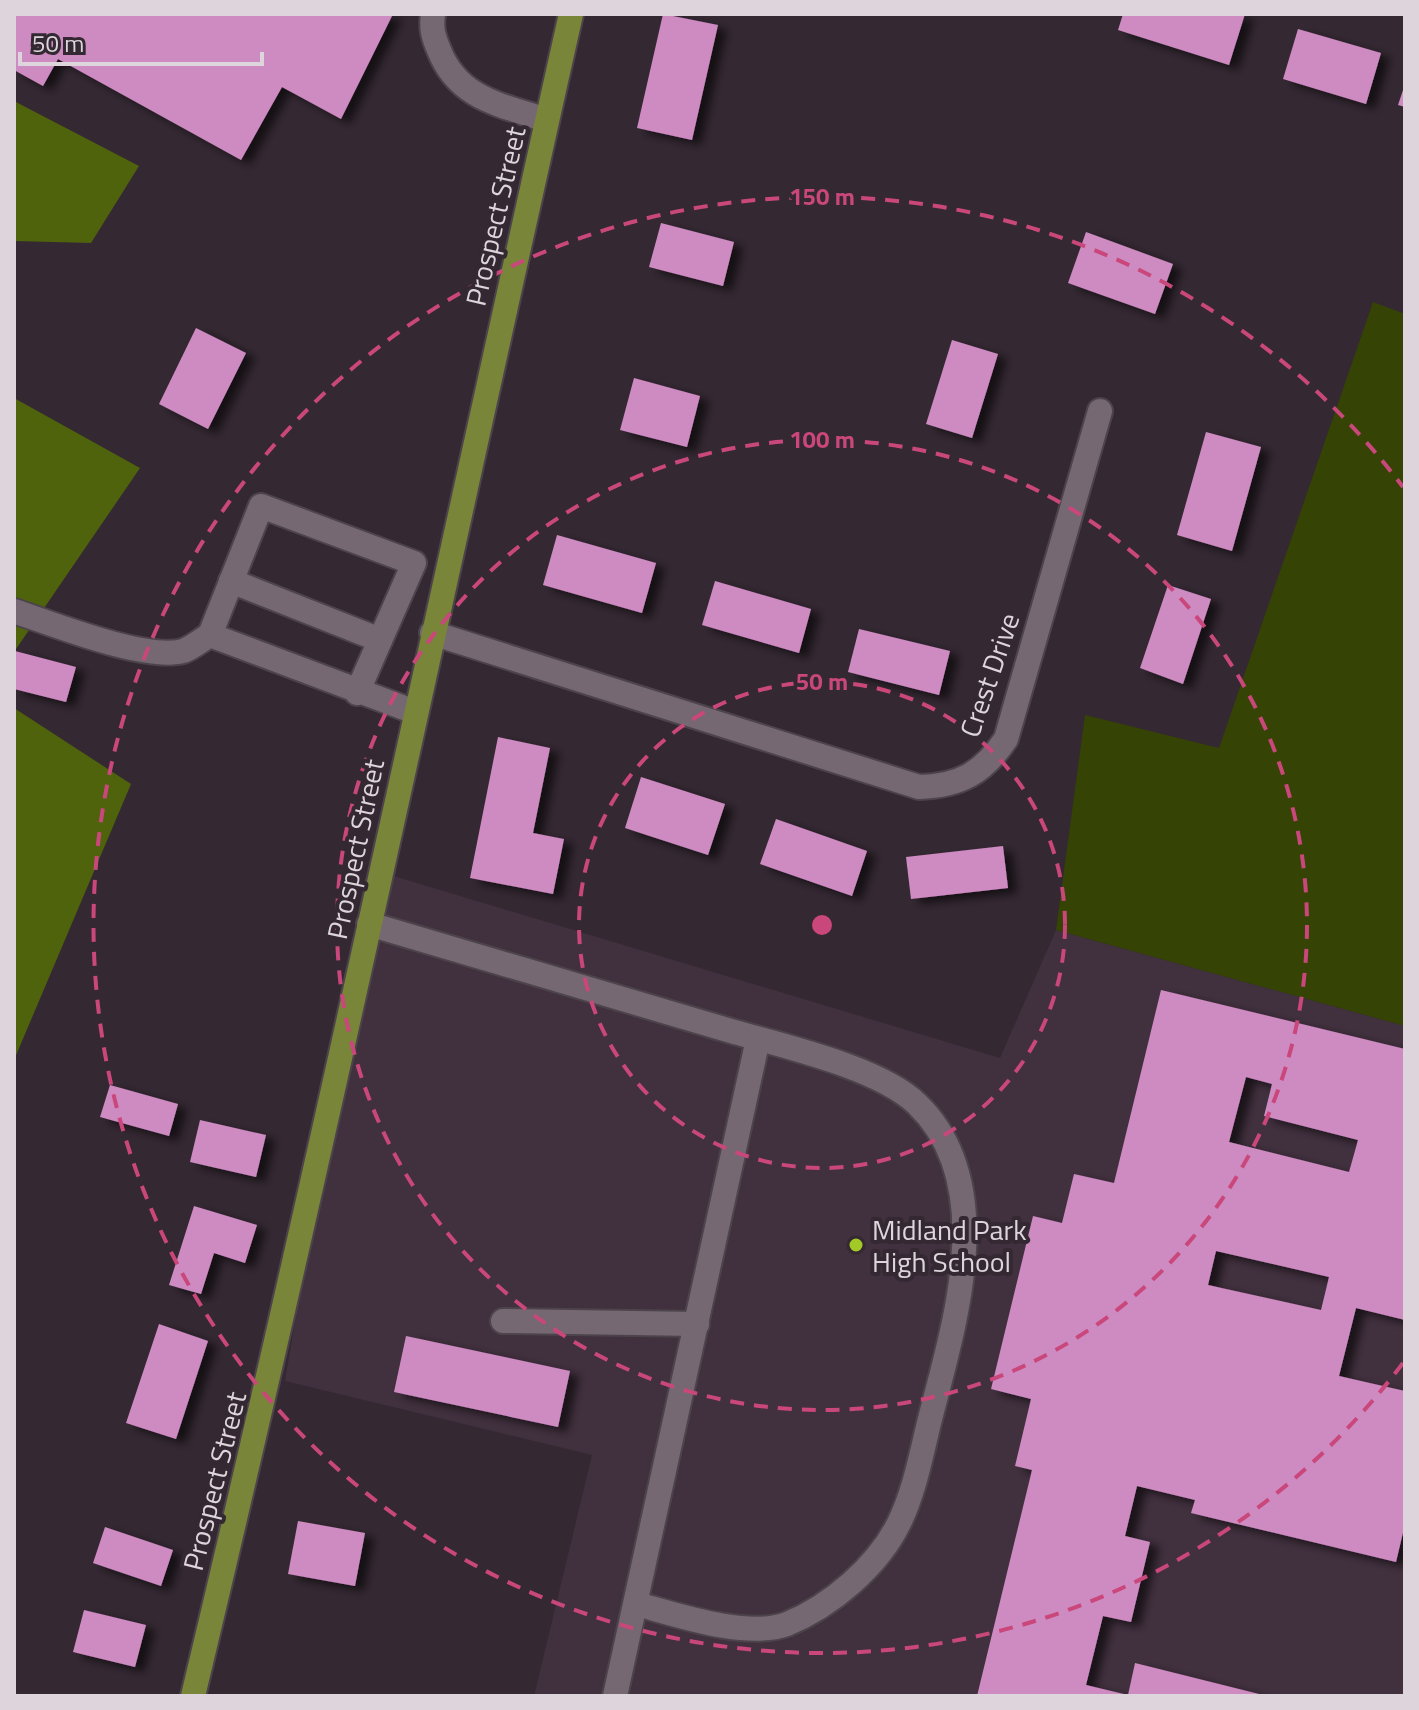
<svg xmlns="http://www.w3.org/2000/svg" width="1419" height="1710" viewBox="0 0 1419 1710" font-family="'Titillium Web',sans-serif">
<defs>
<filter id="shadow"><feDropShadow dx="9" dy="5" stdDeviation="4" flood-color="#0009"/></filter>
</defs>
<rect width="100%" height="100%" fill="#342832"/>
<polygon fill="#41303e" points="387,874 1000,1058 1056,930 1405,1026 1405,1696 534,1696 592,1455 285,1381 330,1109"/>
<polygon fill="#354304" points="1373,302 1405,314 1405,1026 1056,930 1085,715 1219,748"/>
<g fill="#4f630c">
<polygon points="14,101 139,166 91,243 14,241"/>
<polygon points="14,398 140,468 14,652"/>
<polygon points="14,708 131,784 14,1060"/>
</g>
<g fill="#ce8bc2" fill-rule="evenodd" filter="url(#shadow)">
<polygon points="14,14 393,14 341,119 282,87 241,160 58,59 43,86 14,70"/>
<polygon points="663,14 718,25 692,140 637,128"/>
<polygon points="1123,14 1245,14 1229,65 1118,30"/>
<polygon points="1298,29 1381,53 1366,104 1283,79"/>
<polygon points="1404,87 1405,87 1405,107 1398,105"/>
<polygon points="661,223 734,242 723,286 649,267"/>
<polygon points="1086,232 1173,264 1155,314 1068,283"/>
<polygon points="196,328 246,353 208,429 159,404"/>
<polygon points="952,340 998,354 972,438 926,424"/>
<polygon points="634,378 700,396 687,447 620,430"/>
<polygon points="1206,432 1261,447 1232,551 1177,535"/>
<polygon points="557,535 656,563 642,613 543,585"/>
<polygon points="715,581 811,609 799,653 702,625"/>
<polygon points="1168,585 1211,599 1183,684 1140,668"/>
<polygon points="859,629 950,651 939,695 848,672"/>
<polygon points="15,651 76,667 66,702 14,689"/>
<polygon points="498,737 550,748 533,833 564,839 553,894 470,878"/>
<polygon points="641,777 725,804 708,855 625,828"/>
<polygon points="776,819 867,851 852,896 760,864"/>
<polygon points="1003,846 1008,888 911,899 906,857"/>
<path d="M 1161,990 L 1405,1049 L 1405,1320 L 1356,1308 L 1339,1376 L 1405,1391 L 1405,1524 L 1396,1562 L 1191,1513 L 1195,1500 L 1137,1486 L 1125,1536 L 1150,1542 L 1131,1622 L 1103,1616 L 1086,1685 L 1128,1695 L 1135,1663 L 1267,1696 L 977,1696 L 1032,1470 L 1015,1466 L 1031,1399 L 991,1389 L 1033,1216 L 1062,1223 L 1074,1174 L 1114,1183 ZM 1246,1077 L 1272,1084 L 1264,1116 L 1358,1140 L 1349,1172 L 1229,1142 ZM 1216,1251 L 1329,1277 L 1321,1310 L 1208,1285 Z"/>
<polygon points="110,1085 178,1104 169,1136 100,1117"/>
<polygon points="200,1120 266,1135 256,1177 190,1162"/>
<polygon points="194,1206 257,1225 245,1263 214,1253 201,1294 169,1285"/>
<polygon points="159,1324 208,1341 176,1439 126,1423"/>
<polygon points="406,1336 570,1371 558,1427 394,1392"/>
<polygon points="298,1521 365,1533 355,1586 288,1574"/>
<polygon points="105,1527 173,1550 161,1586 93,1563"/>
<polygon points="84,1610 146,1625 135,1667 73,1652"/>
</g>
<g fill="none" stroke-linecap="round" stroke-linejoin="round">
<defs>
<g id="minor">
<path d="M 433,14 C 431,28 433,36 439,50 C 458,99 501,105 547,120"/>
<polyline points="231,581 380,640"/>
<path d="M 14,611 C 53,624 145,661 183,651 C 192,648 201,640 210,635"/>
<path d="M 432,633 L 919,787 C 960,786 983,773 1006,739 L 1100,411"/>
<polyline points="357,693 414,563 261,506 210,635 415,712"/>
<path d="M 369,924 C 484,958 599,992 714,1026 C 769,1043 877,1065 917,1104 C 999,1183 955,1322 931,1415 C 922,1450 915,1491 899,1523 C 878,1566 831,1606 787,1624 C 747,1639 677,1615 637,1604"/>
<polyline points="503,1321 697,1324"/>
<polyline points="615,1696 758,1039"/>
</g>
<path id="major" d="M 193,1696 C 327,1137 445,575 571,14"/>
</defs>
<use href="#minor" stroke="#4d444b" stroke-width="28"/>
<use href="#major" stroke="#4d444b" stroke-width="28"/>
<use href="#minor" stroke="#756873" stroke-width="24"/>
<use href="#major" stroke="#798538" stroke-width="24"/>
</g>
<g fill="none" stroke="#c9477b" stroke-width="4" stroke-dasharray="14 10">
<circle cx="822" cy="925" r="243"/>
<circle cx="822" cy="925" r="485"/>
<path d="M1403 1363A728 728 0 1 1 1403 487"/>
</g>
<circle fill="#a3c926" stroke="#342832" stroke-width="3" cx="856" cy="1245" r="8"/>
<g text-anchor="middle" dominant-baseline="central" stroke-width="8" stroke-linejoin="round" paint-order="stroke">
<g font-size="28" fill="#ddd5db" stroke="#342832">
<text transform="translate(495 216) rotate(-77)">Prospect Street</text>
<text transform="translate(989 675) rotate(-71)">Crest Drive</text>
<text transform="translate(355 849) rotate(-78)">Prospect Street</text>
<text transform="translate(214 1481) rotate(-76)">Prospect Street</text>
</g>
<g font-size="28" fill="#ddd5db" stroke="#342832" text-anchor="start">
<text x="872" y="1229">Midland Park<tspan x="872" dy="32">High School</tspan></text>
</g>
</g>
<circle cx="822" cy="925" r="12" fill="#c9477b" stroke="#342832" stroke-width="4"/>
<g font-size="24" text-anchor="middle" font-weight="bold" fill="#c9477b" stroke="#342832" stroke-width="8" stroke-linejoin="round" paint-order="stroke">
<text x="822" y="205">150 m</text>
<text x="822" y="448">100 m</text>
<text x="822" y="690">50 m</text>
</g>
<rect width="1419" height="1710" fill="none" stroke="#ddd5db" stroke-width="32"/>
<path d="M20 52v12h242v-12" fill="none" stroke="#ddd5db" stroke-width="4"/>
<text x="32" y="52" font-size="24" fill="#ddd5db" stroke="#342832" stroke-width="6" paint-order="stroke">50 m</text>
</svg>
